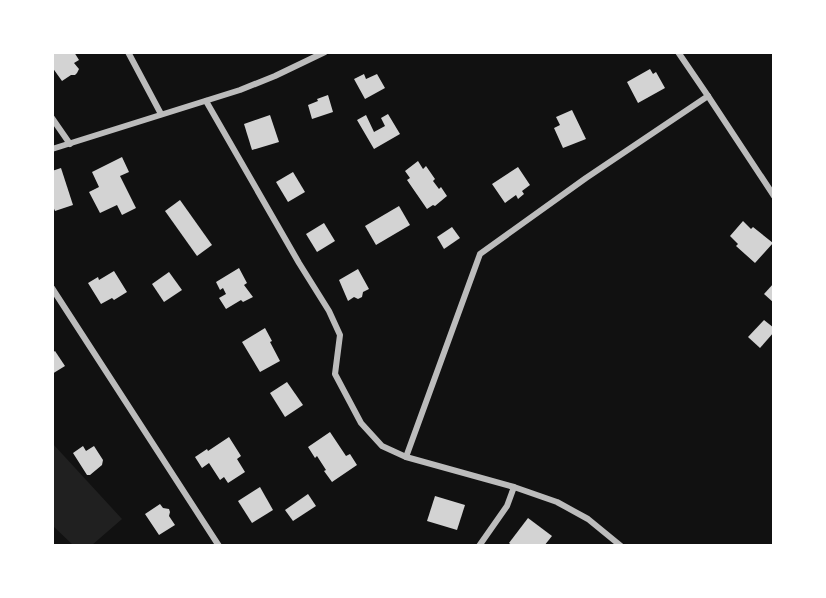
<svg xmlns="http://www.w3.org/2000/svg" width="826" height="598" viewBox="0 0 826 598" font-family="'IBM Plex Sans',sans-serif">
<rect width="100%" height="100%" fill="#111"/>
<polygon fill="#202020" points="53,444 122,519 92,545 73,545 53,526"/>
<g fill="#d3d3d3">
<polygon points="52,52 74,52 79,60 74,63 79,69 77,73 75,75 71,75 62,81 52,67"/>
<polygon points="650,69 653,74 656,72 665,88 638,103 627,82"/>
<polygon points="364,74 366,79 377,74 385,88 365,99 354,79"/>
<polygon points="328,95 333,112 312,119 308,105 318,101 317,99"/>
<polygon points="572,110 586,139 563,148 554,128 560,125 556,117"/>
<polygon points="388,114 400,134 374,149 357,120 366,115 374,132 385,126 381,118"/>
<polygon points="270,115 279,142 252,150 244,124"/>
<polygon points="122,157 129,172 120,176 136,208 122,215 117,205 100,213 89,192 99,187 92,172"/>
<polygon points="418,161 423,169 426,166 435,179 433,181 439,189 441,187 447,196 435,206 433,205 427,209 407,180 410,178 405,171"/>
<polygon points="518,167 530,185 522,191 524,194 518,199 516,195 505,203 492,184"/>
<polygon points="61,168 73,205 55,211 52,204 52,171"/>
<polygon points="293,172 305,192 288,202 276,182"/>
<polygon points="180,200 212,245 197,256 165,211"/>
<polygon points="399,206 410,225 376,245 365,226"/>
<polygon points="743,221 751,229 753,227 773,243 755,263 736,246 738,244 730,236"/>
<polygon points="324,223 335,241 317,252 306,234"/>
<polygon points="452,227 460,238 444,249 437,237"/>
<polygon points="239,268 247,283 244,285 253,297 243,302 241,300 226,309 219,298 226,294 223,288 220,290 216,282"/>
<polygon points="358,269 369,289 363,292 362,297 358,299 354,297 348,301 339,280"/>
<polygon points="114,271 127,292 114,300 112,298 101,304 88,283 98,277 99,280"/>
<polygon points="169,272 182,290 164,302 152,284"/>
<polygon points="774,283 774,303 764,294"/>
<polygon points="764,320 774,328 774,332 760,348 748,337"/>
<polygon points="265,328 272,341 270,342 280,361 260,372 242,342"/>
<polygon points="55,351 65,366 52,374 52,353"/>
<polygon points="287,382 303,405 285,417 270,393"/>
<polygon points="330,432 346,456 350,454 357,465 332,482 324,471 326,470 317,456 315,458 308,447"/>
<polygon points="229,437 241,456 237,459 245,472 228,483 224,477 220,480 209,463 202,468 195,457 207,449 208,451"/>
<polygon points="83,446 86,451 94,446 103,460 102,465 90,475 87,475 73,453"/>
<polygon points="260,487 273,510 252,523 238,501"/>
<polygon points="308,494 316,506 293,521 285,510"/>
<polygon points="435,496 465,505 457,530 427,521"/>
<polygon points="160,504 163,508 169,509 170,512 169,516 175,525 159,535 145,514"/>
<polygon points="528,518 552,536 544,546 513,546 509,543"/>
</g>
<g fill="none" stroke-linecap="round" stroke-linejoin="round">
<g stroke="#bcbcbc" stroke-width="6">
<polyline points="128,52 161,114"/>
<polyline points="678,52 708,96 774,196"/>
<polyline points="206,101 299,263 329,311 340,335 335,374 361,423 382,446 406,457 514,487 557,502 588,519 621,546"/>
<polyline points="52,118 70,144"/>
<polyline points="52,149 240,90 275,76 325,52"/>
<polyline points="52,288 219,546"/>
<polyline points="406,457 480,254 586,178 708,96"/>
<polyline points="479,546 507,506 514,487"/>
</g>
</g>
<rect width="826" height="598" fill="none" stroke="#ffffff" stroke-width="108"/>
</svg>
